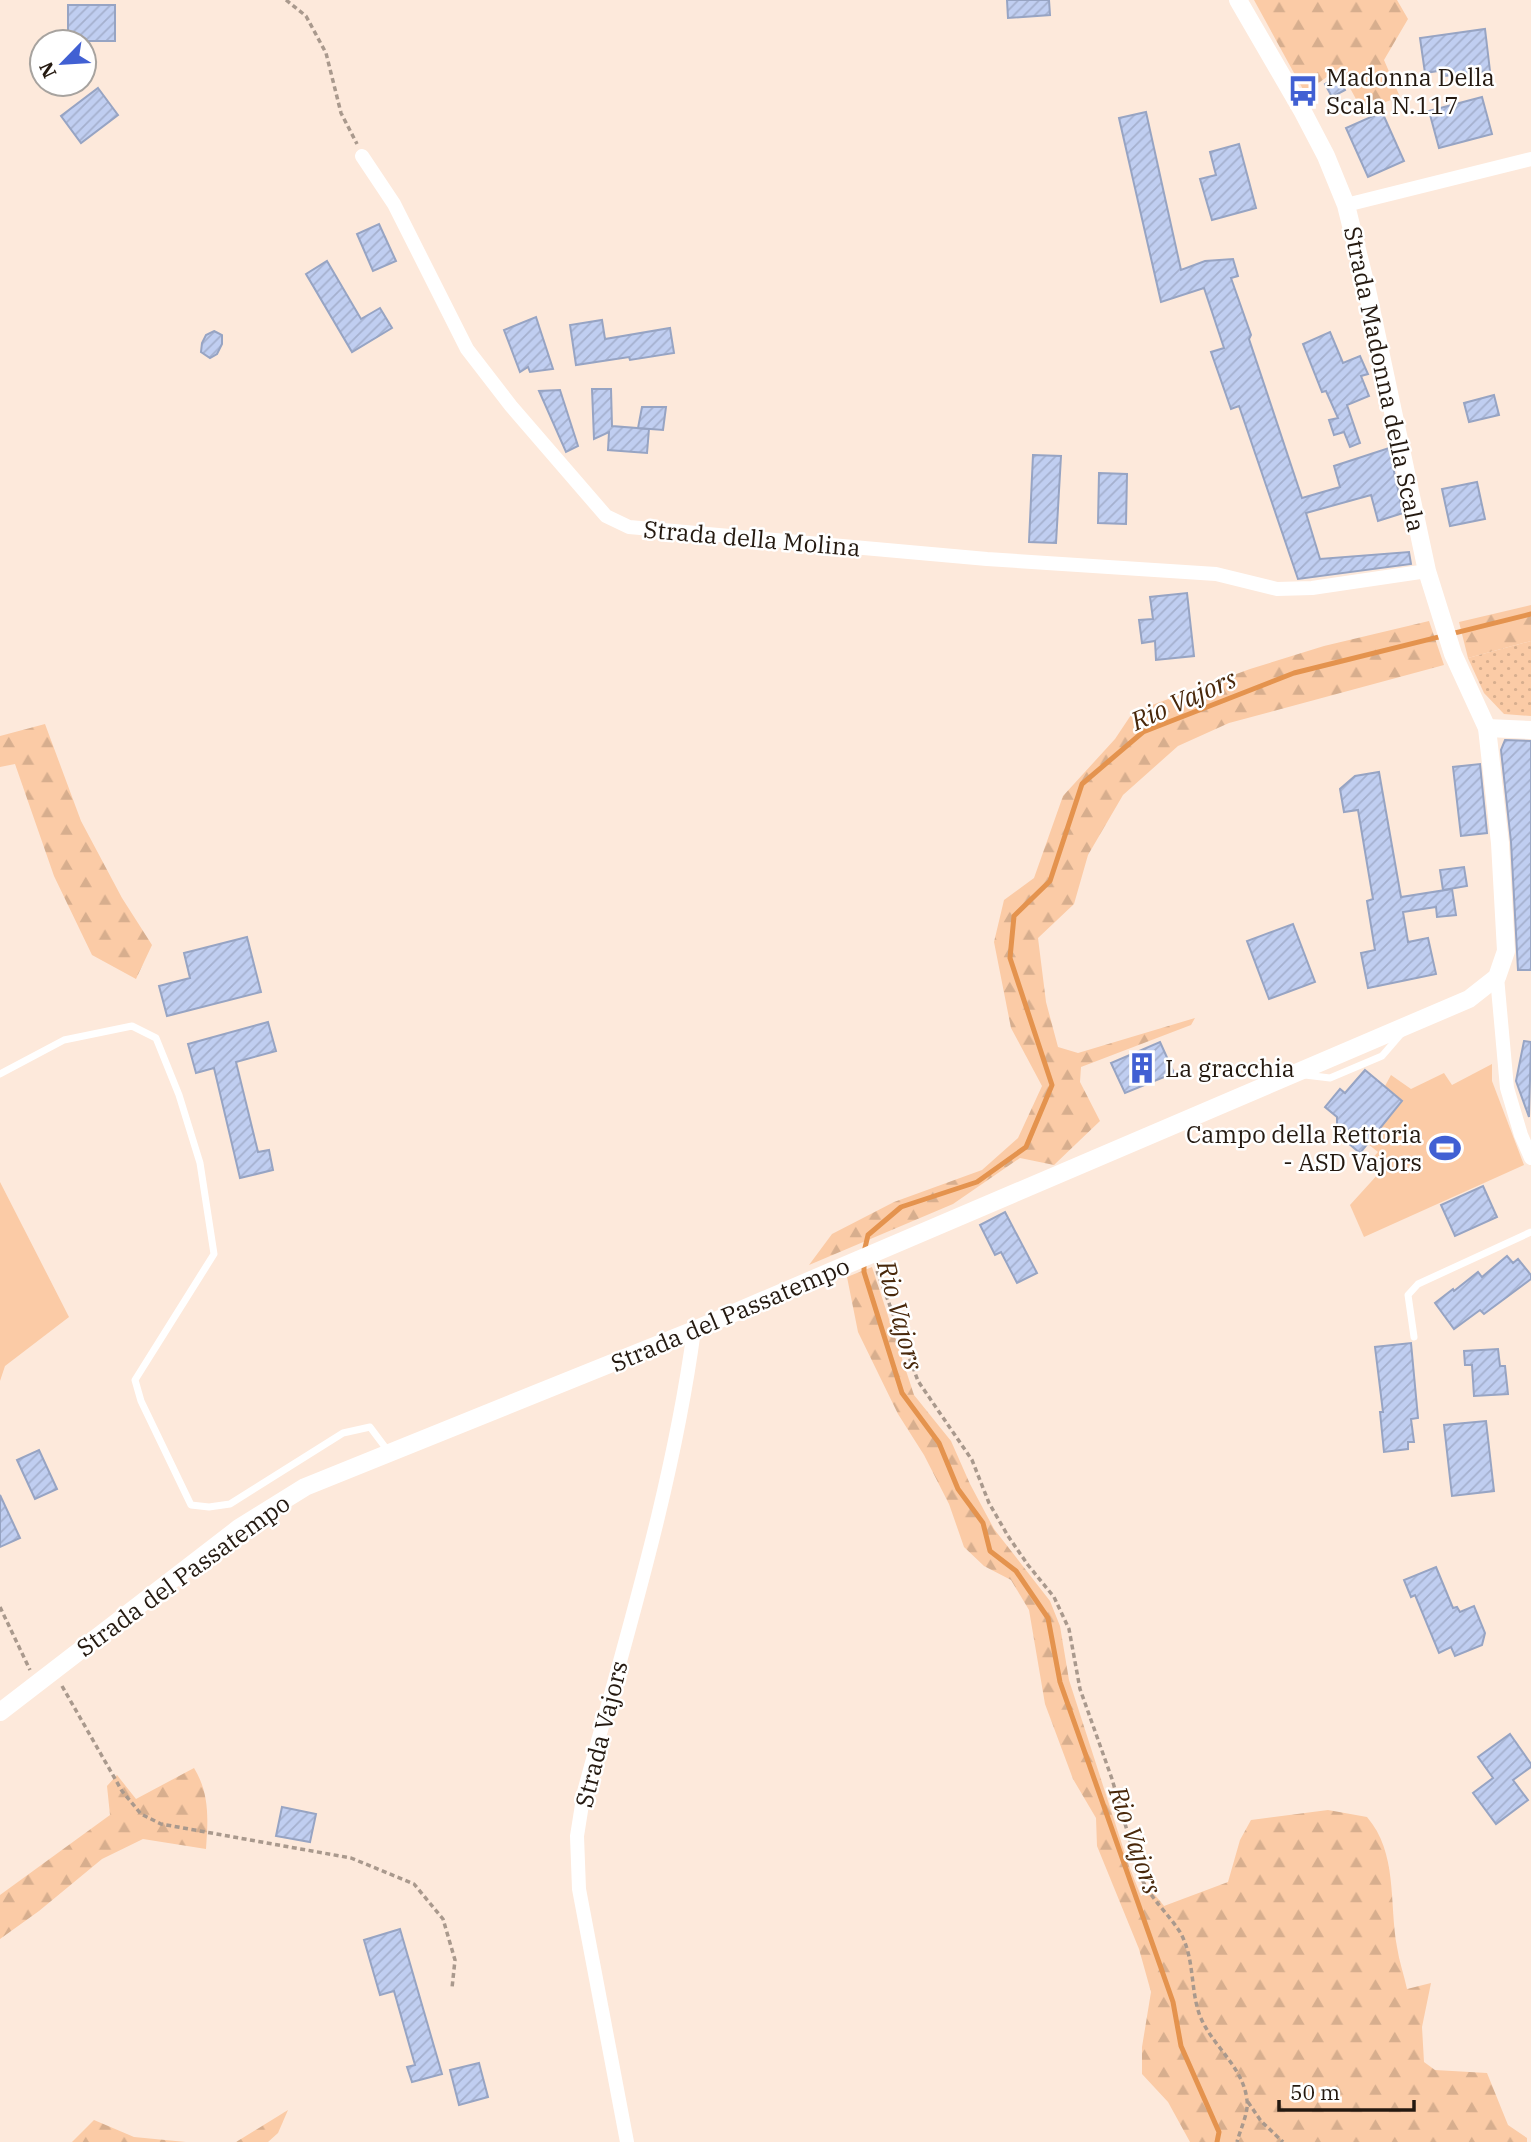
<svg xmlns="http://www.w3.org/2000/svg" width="1531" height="2142" viewBox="0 0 1531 2142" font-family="'IBM Plex Serif',serif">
<defs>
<pattern id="forest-firs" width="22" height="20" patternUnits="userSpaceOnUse" patternTransform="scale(1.75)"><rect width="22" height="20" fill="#fbcba6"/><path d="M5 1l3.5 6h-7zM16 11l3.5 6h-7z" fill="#d7ae8e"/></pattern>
<pattern id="park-dots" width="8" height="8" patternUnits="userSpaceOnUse" patternTransform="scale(1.75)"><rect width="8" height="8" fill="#fbcba6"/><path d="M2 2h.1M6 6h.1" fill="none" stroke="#d7ae8e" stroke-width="1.8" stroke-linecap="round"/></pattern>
<pattern id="building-hatch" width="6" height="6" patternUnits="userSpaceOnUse" patternTransform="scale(1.75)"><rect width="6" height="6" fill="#c0cef1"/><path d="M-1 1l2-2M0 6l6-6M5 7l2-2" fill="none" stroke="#a5b0ce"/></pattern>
</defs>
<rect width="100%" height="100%" fill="#fde9db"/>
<g fill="#fbcba6">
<polygon points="1492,1064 1492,1081 1524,1165 1364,1237 1350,1205 1380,1172 1370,1161 1378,1152 1368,1144 1402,1101 1385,1086 1391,1075 1411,1089 1444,1073 1452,1085"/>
<polygon points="0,1182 69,1317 5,1366 0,1381"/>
</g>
<g fill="url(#forest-firs)">
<polygon points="1254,0 1397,0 1408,19 1384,60 1400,97 1362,110 1339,68 1305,93"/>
<polygon points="1531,605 1531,641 1468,658 1459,622"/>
<polygon points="1429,621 1444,665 1229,723 1178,746 1123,795 1088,855 1074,904 1038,938 1046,1002 1058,1047 1078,1053 1195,1018 1191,1025 1081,1067 1080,1082 1100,1121 1054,1165 1020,1158 953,1204 809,1265 832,1234 894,1202 982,1170 1018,1138 1042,1086 1011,1028 994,942 1004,900 1034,878 1063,796 1115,739 1133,712 1250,669 1324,646"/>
<polygon points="45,724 81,821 122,898 152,945 136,979 92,955 54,876 15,764 0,767 0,736"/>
<path d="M 872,1267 L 914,1395 L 951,1441 L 970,1484 L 994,1529 L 1050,1601 L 1060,1626 L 1069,1680 L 1129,1866 L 1141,1896 L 1151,1890 L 1164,1906 L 1228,1882 L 1240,1840 L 1251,1820 L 1328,1810 L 1367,1817 C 1398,1853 1389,1903 1397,1947 C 1399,1961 1404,1975 1407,1989 L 1431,1983 L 1422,2027 L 1424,2062 L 1435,2070 L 1487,2073 L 1508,2125 L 1527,2138 L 1527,2142 L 1190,2142 L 1168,2102 L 1142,2074 L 1142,2047 L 1151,1992 L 1139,1949 L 1097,1846 L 1096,1818 L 1073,1779 L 1045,1704 L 1029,1610 L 1011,1580 L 984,1566 L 964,1547 L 949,1504 L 924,1455 L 898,1414 L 858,1332 L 847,1277 Z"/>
<path d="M 194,1768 C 210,1794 208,1820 206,1849 L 143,1839 L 102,1859 L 39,1911 L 0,1939 L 0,1895 L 110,1815 L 107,1786 L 117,1775 L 136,1799 Z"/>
<polygon points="288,2110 278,2133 268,2142 236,2142"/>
<polygon points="94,2120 134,2137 186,2142 72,2142"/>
</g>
<polygon fill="url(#park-dots)" points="1531,641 1531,716 1504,714 1484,693 1468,658"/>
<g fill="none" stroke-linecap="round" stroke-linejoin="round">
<g stroke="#e4934e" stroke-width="5">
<polyline points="864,1252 868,1235 901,1207 977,1182 1026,1147 1052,1085 1010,958 1014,916 1050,881 1082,784 1143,732 1294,673 1531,614"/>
<polyline points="864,1262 864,1272 902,1393 939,1443 958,1489 983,1523 990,1551 1016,1571 1048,1618 1060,1682 1173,2002 1181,2046 1219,2132 1217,2142"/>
</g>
</g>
<g fill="url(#building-hatch)" stroke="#97a4c3" stroke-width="2">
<polygon points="1007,0 1049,0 1050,15 1008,18"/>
<rect x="68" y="5" width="47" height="36"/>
<polygon points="1485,29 1490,71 1445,76 1444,70 1425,73 1420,38"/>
<polygon points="1338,76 1345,90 1332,97 1325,84"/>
<polygon points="98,88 118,115 81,143 61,116"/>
<polygon points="1482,97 1492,134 1439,148 1429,111"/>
<polygon points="1146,112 1181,270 1205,261 1233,259 1238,276 1231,278 1251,335 1249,339 1302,498 1340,487 1334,466 1389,448 1403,513 1378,521 1371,495 1306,513 1320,559 1409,552 1411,564 1298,579 1239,406 1231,409 1211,352 1224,348 1204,288 1161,302 1119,118"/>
<polygon points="1382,112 1404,161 1368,177 1346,128"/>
<polygon points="1239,144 1256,208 1212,220 1200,179 1216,175 1210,152"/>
<polygon points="379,224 396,261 373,271 357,234"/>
<polygon points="327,261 361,319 380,308 392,328 352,352 306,274"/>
<polygon points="536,317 553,369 530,372 528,367 520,372 504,330"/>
<polygon points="602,320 605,339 670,328 674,353 630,360 629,357 576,365 570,325"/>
<polygon points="214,331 222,335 222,344 217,354 210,358 201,352 202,343 206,335"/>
<polygon points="1330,332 1343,363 1360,356 1368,374 1361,376 1369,396 1347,405 1360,443 1350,447 1344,432 1334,435 1329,420 1338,418 1326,391 1322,392 1303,344"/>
<polygon points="592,389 611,389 612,426 649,429 647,453 608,450 609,432 594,439"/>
<polygon points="560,390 578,446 566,452 539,391"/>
<polygon points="1494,395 1499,415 1469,422 1464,403"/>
<polygon points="642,407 666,407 663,430 638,428"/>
<polygon points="1033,455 1061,456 1056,543 1029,542"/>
<polygon points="1099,473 1127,474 1126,524 1098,523"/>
<polygon points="1477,482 1485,519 1450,526 1442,489"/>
<polygon points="1187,593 1194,656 1156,660 1155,641 1142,643 1139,620 1153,619 1150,597"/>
<polygon points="1505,740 1531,741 1531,970 1518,970 1511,842 1501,750"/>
<polygon points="1480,764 1487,833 1461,836 1453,767"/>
<polygon points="1379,772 1401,897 1452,889 1456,915 1437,917 1436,907 1403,912 1408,942 1428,938 1436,974 1368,988 1361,953 1375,950 1367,901 1373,899 1358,810 1344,812 1340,789 1355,776"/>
<polygon points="1464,867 1467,886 1443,890 1440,870"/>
<polygon points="1293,924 1315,982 1269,999 1247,941"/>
<polygon points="247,937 261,992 167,1016 159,986 190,978 184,953"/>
<polygon points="268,1022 276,1051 236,1062 258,1152 269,1150 273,1170 240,1178 214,1068 196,1073 188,1044"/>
<polygon points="1524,1041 1531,1042 1529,1117 1516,1081"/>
<polygon points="1160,1042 1174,1073 1125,1093 1111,1063"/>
<polygon points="1365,1070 1402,1101 1360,1153 1348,1143 1349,1141 1337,1128 1337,1117 1325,1107 1340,1089 1345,1093"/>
<polygon points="1483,1186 1497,1217 1455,1236 1441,1205"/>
<polygon points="1005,1212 1037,1273 1017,1283 1001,1252 995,1255 980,1225"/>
<polygon points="1507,1256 1513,1263 1518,1259 1531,1275 1531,1279 1484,1314 1480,1310 1454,1329 1435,1303 1453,1289 1454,1291 1478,1272 1482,1277"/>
<polygon points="1411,1343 1418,1418 1411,1419 1414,1442 1408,1442 1408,1449 1384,1452 1380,1412 1383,1412 1375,1347"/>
<polygon points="1498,1349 1500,1366 1505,1366 1508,1394 1474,1396 1472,1365 1465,1365 1464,1351"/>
<polygon points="1486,1421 1494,1491 1452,1496 1444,1425"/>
<polygon points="39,1450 57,1489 35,1499 17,1460"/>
<polygon points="0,1495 20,1538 0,1547"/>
<polygon points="1436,1567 1453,1608 1457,1607 1460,1612 1474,1606 1485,1633 1482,1645 1455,1656 1451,1647 1439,1653 1415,1595 1411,1597 1404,1580"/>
<polygon points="1510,1734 1531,1764 1531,1767 1513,1780 1528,1800 1496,1824 1473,1793 1493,1778 1478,1757"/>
<polygon points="282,1807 316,1814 310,1842 276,1836"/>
<polygon points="400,1929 442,2074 412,2082 407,2067 415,2065 394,1991 380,1995 364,1940"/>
<polygon points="479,2063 488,2097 459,2105 450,2070"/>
</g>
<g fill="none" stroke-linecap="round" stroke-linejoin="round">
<g stroke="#a9998d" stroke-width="3.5" stroke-dasharray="5 3.5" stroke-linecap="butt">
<polyline points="286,0 306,16 326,53 341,113 357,144"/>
<path d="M 877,1271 L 918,1381 L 972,1460 L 989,1503 L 1008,1536 L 1028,1565 L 1054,1597 L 1069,1629 L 1080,1689 L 1112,1779 L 1140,1875 C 1149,1897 1167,1912 1180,1932 C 1195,1958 1190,1990 1200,2016 C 1212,2046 1243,2066 1247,2100 C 1249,2112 1240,2130 1237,2142"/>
<polyline points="0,1607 30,1670"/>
<polyline points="62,1686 122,1791 141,1814 161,1824 351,1858 414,1884 443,1919 455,1960 452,1988"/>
<polyline points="1248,2102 1261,2121 1283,2142"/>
</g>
<g stroke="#fff" stroke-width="7">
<polyline points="0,1074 64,1040 132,1026 156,1038 179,1095 200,1163 214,1254 135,1380 141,1401 191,1505 209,1507 230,1504 343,1433 370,1427 388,1451"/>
<polyline points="1305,1075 1330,1078 1382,1056 1401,1034"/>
<polyline points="1414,1337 1408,1295 1418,1284 1531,1232"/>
</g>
<g stroke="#fff" stroke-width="14">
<polyline points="362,156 394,204 467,349 511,406 606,516 629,527 987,559 1216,574 1277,589 1312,588 1427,571"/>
<polyline points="1346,205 1531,159"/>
<polyline points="1497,977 1507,1088 1521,1135 1531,1158"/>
<path d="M 627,2142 L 579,1889 L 577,1836 L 584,1792 C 625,1640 673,1487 694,1330"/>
</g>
<g stroke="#fff" stroke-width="18">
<polyline points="1487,728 1531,730"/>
<polyline points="0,1712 239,1528 305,1487 694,1330 1469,999 1497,977 1506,951 1500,843 1487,728 1453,654 1427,571 1367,290 1346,205 1326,156 1303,112 1238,0"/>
</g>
</g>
<defs>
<symbol id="bus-bare" viewBox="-9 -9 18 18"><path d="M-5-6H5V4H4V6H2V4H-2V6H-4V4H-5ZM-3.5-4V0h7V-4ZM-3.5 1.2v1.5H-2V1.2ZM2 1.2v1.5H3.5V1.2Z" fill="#4160d3" stroke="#fff" stroke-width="2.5" paint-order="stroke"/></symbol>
<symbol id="building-bare" viewBox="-9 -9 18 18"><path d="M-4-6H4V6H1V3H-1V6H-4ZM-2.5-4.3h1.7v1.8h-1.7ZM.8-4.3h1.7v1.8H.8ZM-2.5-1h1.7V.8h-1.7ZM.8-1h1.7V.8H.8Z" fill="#4160d3" stroke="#fff" stroke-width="2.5" paint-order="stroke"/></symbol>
<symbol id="stadium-bare" viewBox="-9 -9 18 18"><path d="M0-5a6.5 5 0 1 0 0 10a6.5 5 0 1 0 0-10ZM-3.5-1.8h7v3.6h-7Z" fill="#4160d3" stroke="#fff" stroke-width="2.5" paint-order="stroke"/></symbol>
</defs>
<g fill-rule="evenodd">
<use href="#bus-bare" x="1281" y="69" width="44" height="44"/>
<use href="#building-bare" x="1120" y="1046" width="44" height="44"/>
<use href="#stadium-bare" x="1423" y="1126" width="44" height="44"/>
</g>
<g text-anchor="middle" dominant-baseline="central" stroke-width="5" stroke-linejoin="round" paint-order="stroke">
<g font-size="24" fill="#241910" stroke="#fff" text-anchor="start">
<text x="1326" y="77">Madonna Della<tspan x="1326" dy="28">Scala N.117</tspan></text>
<text x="1165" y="1068">La gracchia</text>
<text x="1422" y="1134" text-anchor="end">Campo della Rettoria<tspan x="1422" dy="28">- ASD Vajors</tspan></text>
</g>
<g font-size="24" fill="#241910" stroke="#fff">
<text transform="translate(1385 379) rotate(78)">Strada Madonna della Scala</text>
<text transform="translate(752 538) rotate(5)">Strada della Molina</text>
<text transform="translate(730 1314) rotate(-23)">Strada del Passatempo</text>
<text transform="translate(183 1575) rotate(-36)">Strada del Passatempo</text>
<text transform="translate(601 1734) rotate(-76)">Strada Vajors</text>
</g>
<g font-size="26" font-style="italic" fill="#48270a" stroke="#fff">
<text transform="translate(1183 699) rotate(-24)">Rio Vajors</text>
<text transform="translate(901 1315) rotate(75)">Rio Vajors</text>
<text transform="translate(1136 1840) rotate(71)">Rio Vajors</text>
</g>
</g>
<g transform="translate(63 63) rotate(245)"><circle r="33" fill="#ffffff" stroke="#a7a39f" stroke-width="2"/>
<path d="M0-5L12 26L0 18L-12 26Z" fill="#4160d3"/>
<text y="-10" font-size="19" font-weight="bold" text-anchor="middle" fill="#241910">N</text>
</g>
<path d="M1279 2100v10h135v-10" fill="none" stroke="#241910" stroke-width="3.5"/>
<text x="1290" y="2100" font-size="21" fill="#241910" stroke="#ffffff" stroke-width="5" paint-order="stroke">50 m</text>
</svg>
